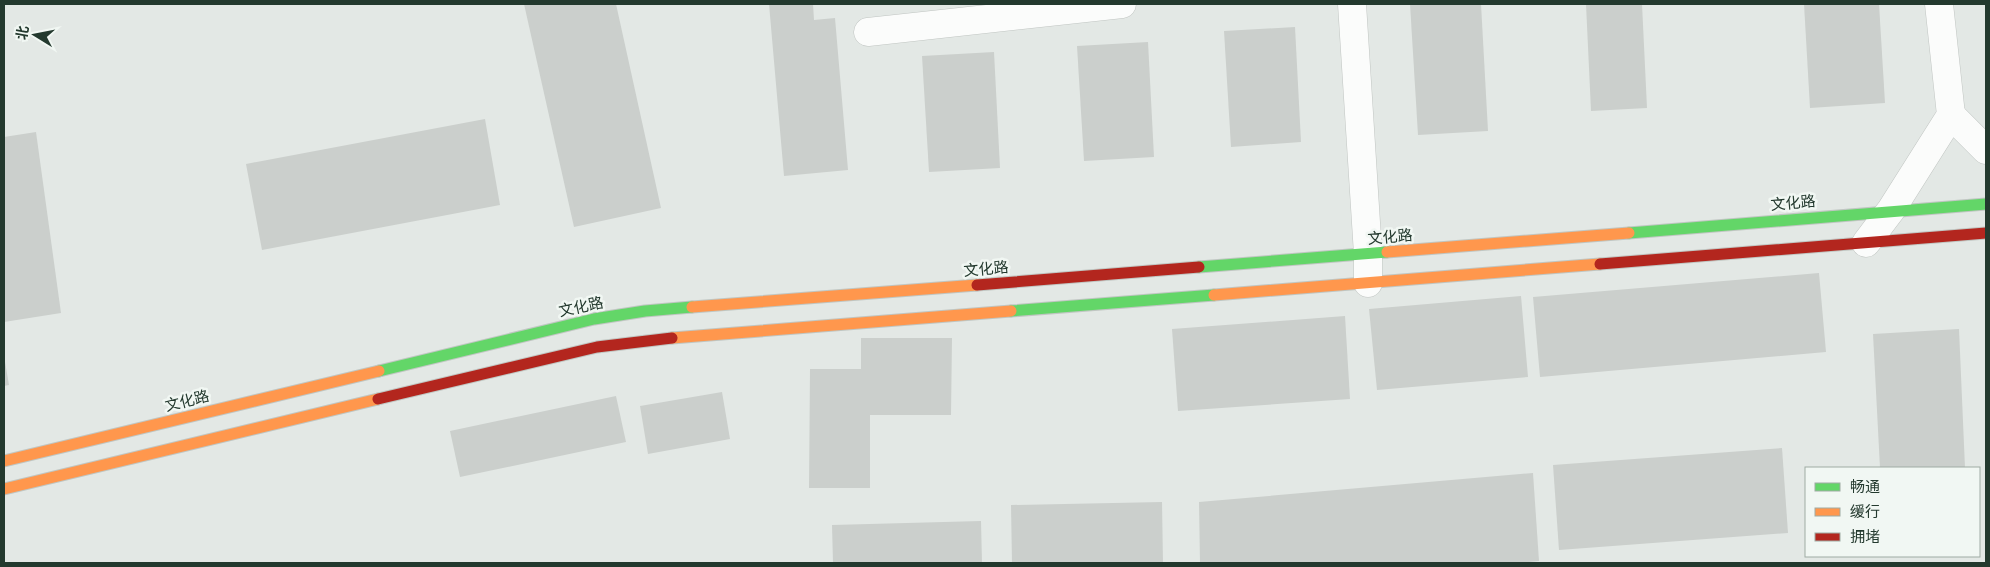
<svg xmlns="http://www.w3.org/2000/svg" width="1990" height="567" viewBox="0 0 1990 567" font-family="Signika,'Noto Sans SC',sans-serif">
<rect width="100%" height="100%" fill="#e3e8e5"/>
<g fill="#cbcfcc">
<polygon points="524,4 616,4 661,208 574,227"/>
<polygon points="769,4 813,4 814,20 835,18 848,170 784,176"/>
<polygon points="1410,4 1481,4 1488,131 1418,135"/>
<polygon points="1586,4 1642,4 1647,108 1591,111"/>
<polygon points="1804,4 1879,4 1885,103 1810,108"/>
<polygon points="1295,27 1301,142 1231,147 1224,31"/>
<polygon points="1148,42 1154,157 1084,161 1077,46"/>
<polygon points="994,52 1000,168 929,172 922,56"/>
<polygon points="485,119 500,205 262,250 246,164"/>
<polygon points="36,132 61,313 4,322 4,137"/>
<polygon points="1819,273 1826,352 1540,377 1533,297"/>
<polygon points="1521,296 1528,377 1377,390 1369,309"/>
<polygon points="1345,316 1350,399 1178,411 1172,329"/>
<polygon points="1959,329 1965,468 1880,468 1873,334"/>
<polygon points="861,338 952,338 951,415 870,415 870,488 809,488 810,369 861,369"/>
<polygon points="4,356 9,385 4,386"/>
<polygon points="722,392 730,439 648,454 640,406"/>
<polygon points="616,396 626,442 460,477 450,431"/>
<polygon points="1782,448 1788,533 1559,550 1553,465"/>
<polygon points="1533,473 1539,561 1518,563 1200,563 1199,502"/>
<polygon points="1162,502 1163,563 1012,563 1011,505"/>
<polygon points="981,521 982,563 833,563 832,525"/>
</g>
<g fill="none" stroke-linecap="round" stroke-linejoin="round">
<defs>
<g id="street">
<polyline points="1352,4 1368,254 1368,283"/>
<polyline points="868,32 1122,4"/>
<polyline points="1951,115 1986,150"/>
<polyline points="1866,243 1891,210 1951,115 1939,4"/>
</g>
<g id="fast">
<polyline points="1629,233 1986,204"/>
<polyline points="1199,267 1387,252"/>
<polyline points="1011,311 1214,295"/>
<polyline points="379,371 594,319 645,311 692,307"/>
</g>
<g id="slow">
<polyline points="1387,252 1629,233"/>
<polyline points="1214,295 1600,264"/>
<polyline points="692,307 977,285"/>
<polyline points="672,338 1011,311"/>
<polyline points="4,461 379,371"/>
<polyline points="4,489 378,399"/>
</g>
<g id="jam">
<polyline points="1600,264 1986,233"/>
<polyline points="977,285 1199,267"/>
<polyline points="378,399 597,347 672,338"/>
</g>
</defs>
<use href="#street" stroke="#c0c5c2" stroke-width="29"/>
<use href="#fast" stroke="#c0c6c2" stroke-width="13"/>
<use href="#slow" stroke="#c0c6c2" stroke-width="13"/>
<use href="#jam" stroke="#c0c6c2" stroke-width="13"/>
<use href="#street" stroke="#fbfcfb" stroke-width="28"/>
<use href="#fast" stroke="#63d668" stroke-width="11"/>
<use href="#slow" stroke="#ff974d" stroke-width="11"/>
<use href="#jam" stroke="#b3261e" stroke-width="11"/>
</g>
<g text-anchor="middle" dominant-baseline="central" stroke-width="5" stroke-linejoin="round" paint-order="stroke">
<g font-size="15" fill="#23392e" stroke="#f1f7f3">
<text transform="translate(1793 203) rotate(-5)">文化路</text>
<text transform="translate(1390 237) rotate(-5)">文化路</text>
<text transform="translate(986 269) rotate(-5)">文化路</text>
<text transform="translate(581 307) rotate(-12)">文化路</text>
<text transform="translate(187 401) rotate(-14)">文化路</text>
</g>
</g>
<rect width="1990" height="567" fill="none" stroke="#23392e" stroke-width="10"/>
<rect x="1805" y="467" width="175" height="90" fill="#f1f7f3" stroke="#9faba4"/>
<rect x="1815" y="483" width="25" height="8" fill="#63d668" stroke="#9faba4"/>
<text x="1850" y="492" font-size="15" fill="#23392e">畅通</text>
<rect x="1815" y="508" width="25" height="8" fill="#ff974d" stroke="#9faba4"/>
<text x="1850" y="517" font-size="15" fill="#23392e">缓行</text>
<rect x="1815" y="533" width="25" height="8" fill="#b3261e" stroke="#9faba4"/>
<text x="1850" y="542" font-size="15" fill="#23392e">拥堵</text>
<g transform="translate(35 35) rotate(280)" stroke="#f1f7f3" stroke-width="4" paint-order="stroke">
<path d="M0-4L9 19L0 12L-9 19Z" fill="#23392e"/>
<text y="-8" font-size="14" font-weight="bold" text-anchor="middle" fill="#23392e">北</text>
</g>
</svg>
